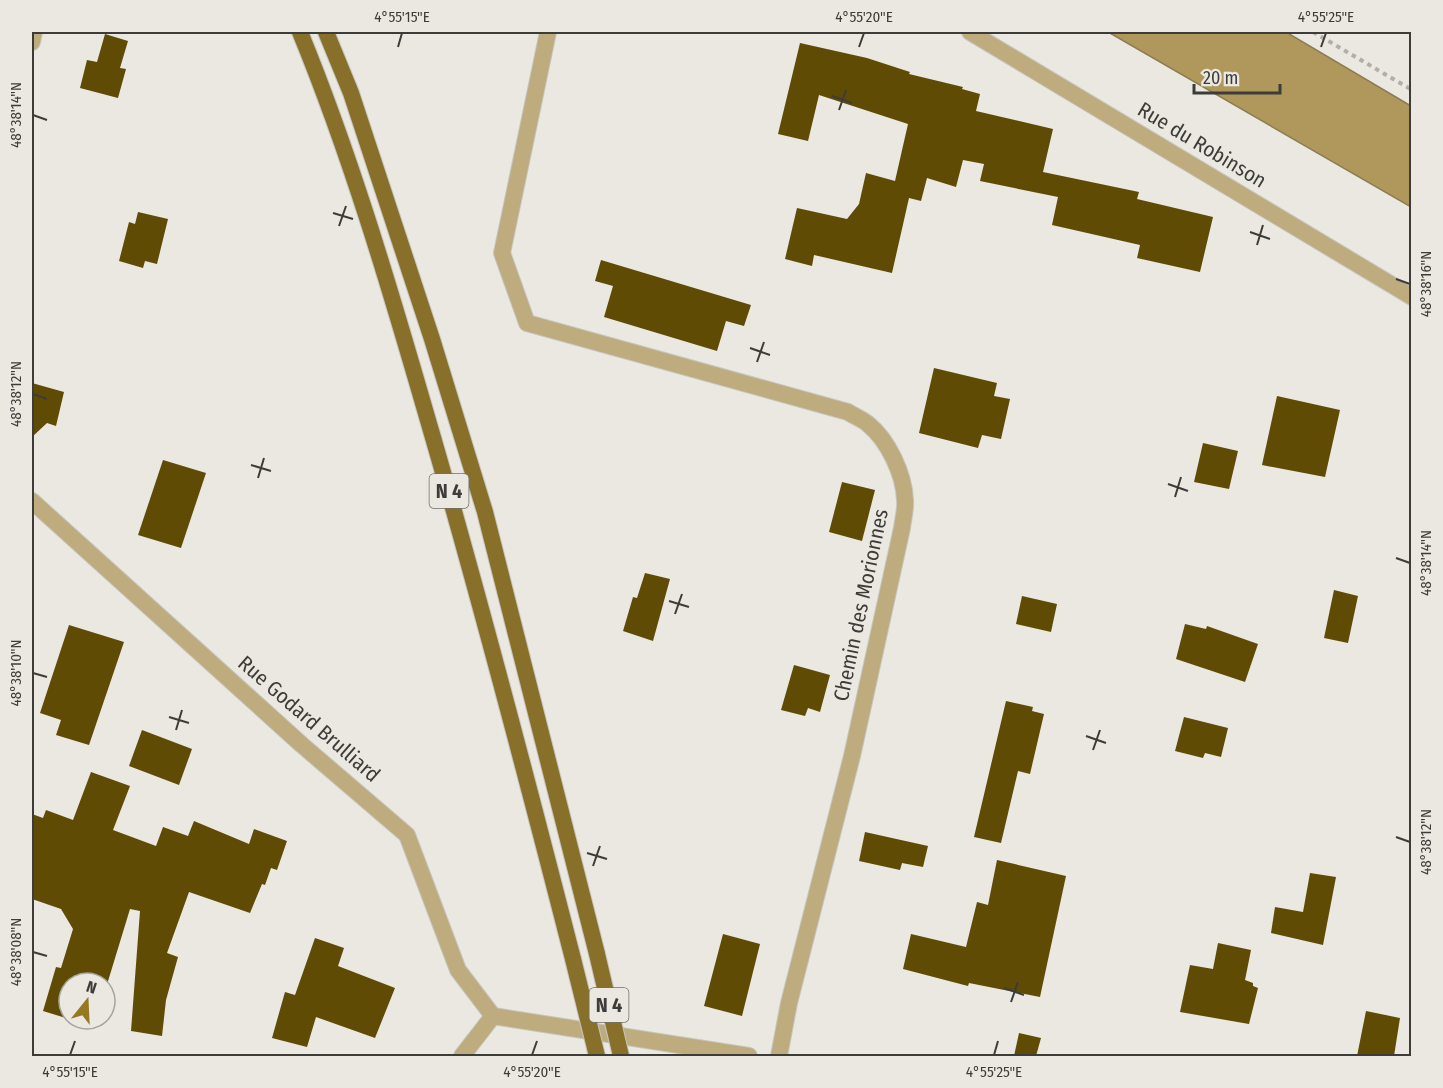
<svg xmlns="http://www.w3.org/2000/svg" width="1443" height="1088" viewBox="0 0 1443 1088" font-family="'Fira Sans Condensed',sans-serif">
<rect width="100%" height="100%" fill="#eae8e1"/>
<polygon fill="#b0985c" stroke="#8e7c52" stroke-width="1.5" points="1108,32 1286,32 1411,106 1411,207"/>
<g fill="#604b05">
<polygon points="105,34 128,41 120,68 126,69 118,98 80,88 87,60 97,62"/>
<polygon points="800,43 867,58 910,72 909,74 963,87 962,89 980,94 976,111 1053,129 1043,172 1139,192 1137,199 1213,217 1200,272 1137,258 1140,245 1052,225 1058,197 980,181 984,164 963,160 956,187 927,178 921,201 909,198 892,273 814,255 812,266 785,259 797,208 847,219 859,204 866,173 895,181 908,124 819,95 808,141 778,134"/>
<polygon points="138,212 168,219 157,264 145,261 143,268 119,261 129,222 135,224"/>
<polygon points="601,260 751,305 744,326 726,321 717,351 604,317 613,286 595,281"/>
<polygon points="934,368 997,383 994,396 1010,399 1001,439 982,435 978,448 919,433"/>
<polygon points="32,383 64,392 56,426 47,423 32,437"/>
<polygon points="1277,396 1340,410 1325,477 1262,465"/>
<polygon points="1203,443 1238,451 1229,489 1194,482"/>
<polygon points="163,460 206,473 181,548 138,535"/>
<polygon points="842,482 875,490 862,541 829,532"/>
<polygon points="645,573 670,579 653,641 623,631 633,597 637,598"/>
<polygon points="1334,590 1358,596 1348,643 1324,638"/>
<polygon points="1022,596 1057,604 1051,632 1016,624"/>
<polygon points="1185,624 1206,629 1207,626 1258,644 1245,682 1176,659"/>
<polygon points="69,625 124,642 89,745 56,735 61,720 40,713"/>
<polygon points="794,665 830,675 820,712 808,708 805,716 781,710"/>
<polygon points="1006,701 1033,707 1032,711 1044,714 1030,774 1018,771 1001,843 974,837"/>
<polygon points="1184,717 1228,728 1221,757 1205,753 1203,758 1175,751"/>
<polygon points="142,730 192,749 179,785 129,766"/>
<polygon points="91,772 130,786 113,830 156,846 163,827 188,836 194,821 249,844 254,829 287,841 277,870 271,868 265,885 262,884 250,913 189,892 167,953 178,957 166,1000 162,1036 131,1031 140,911 130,909 105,991 105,983 69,983 69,1019 43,1011 56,967 61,968 73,929 61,909 32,899 32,814 43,818 46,810 73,820"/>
<polygon points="865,832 928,846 923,867 902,863 900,870 859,861"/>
<polygon points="997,860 1066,876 1040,997 969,983 968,986 903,969 911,934 966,947 977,902 988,905"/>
<polygon points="1310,873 1336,877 1323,945 1271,933 1275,907 1303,912"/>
<polygon points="723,934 760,944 742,1016 704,1006"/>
<polygon points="315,938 344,948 338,966 395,988 375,1038 316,1017 307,1047 272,1038 285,992 295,995"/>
<polygon points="1218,943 1251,950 1245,980 1253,983 1253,986 1258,988 1249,1024 1180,1012 1190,965 1213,969"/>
<polygon points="1366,1011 1400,1018 1394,1056 1357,1056"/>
<polygon points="1019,1033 1041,1038 1036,1056 1014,1056"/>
</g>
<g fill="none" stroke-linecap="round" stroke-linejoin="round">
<defs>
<g id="minor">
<path d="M 548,32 L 502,253 L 527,323 L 848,412 C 854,416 862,419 868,424 C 888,440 904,474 905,500 C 906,509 903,519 902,528 L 852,756 L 789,1003 L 779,1056"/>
<polyline points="970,32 1412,297"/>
<polyline points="32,42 34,32"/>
<polyline points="32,501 302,745 407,835 458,970 493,1016"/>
<polyline points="462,1056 493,1016 749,1056"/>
</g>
<g id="trunk">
<path d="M 300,32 C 350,154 388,282 425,410 C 478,591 526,775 573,959"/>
<polyline points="326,32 351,93 432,339 485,512 597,954"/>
</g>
</defs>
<use href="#minor" stroke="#c7c6bf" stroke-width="18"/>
<use href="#trunk" stroke="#c7c6bf" stroke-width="18"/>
<polyline stroke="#b1afa9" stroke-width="4" stroke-dasharray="4.5 4.5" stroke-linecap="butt" points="1313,32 1412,90"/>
<use href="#minor" stroke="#beac7e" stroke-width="16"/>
<use href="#trunk" stroke="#88702b" stroke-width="16"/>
<defs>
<g id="trunk-bridge">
<polyline points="597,954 621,1056"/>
<polyline points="573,959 597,1056"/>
</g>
</defs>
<use href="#trunk-bridge" stroke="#c7c6bf" stroke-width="18" stroke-linecap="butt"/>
<use href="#trunk-bridge" stroke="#88702b" stroke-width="16"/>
</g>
<path fill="none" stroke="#3d3c39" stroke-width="2" d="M 398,47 L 402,33M 859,47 L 864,33M 1321,47 L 1326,33M 832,96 L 852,103M 839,110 L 846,90M 33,115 L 47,120M 333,213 L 353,219M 339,226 L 346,206M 1250,232 L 1270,239M 1257,245 L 1263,225M 1396,279 L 1410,284M 750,348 L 770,355M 757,362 L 764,342M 33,394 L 47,399M 251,465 L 271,471M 258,478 L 264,458M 1168,484 L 1188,491M 1175,497 L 1181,477M 1396,558 L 1410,563M 669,601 L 689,607M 675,614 L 682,594M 33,673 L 47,677M 169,717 L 189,723M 176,730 L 182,710M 1086,736 L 1106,743M 1093,750 L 1100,730M 1396,837 L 1410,842M 587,853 L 607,859M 593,866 L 600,846M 33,952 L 47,956M 1004,988 L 1024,995M 1011,1002 L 1018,982M 70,1055 L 75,1041M 532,1055 L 537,1041M 994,1055 L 998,1041"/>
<g text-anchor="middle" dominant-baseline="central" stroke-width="6" stroke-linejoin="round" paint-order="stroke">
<g fill="#eae8e1" stroke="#71706b" stroke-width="1.5">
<rect x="429.5" y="474" width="39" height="34" rx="4.5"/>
<rect x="589.5" y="988" width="39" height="34" rx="4.5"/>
</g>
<g font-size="20" font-weight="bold" fill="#3d3c39">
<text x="449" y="491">N 4</text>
<text x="609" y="1005">N 4</text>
</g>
<g font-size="21" fill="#3d3c39" stroke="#eae8e1">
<text transform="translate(1202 145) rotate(31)">Rue du Robinson</text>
<text transform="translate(861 605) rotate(-78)">Chemin des Morionnes</text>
<text transform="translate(309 719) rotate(41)">Rue Godard Brulliard</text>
</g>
</g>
<rect width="1443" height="1088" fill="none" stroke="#eae8e1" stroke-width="66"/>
<g transform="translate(87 1001) rotate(18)"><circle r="28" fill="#eae8e1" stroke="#a5a39e" stroke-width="1.5"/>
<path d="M0-4.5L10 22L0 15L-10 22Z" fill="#967820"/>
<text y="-9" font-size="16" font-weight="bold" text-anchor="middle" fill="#3d3c39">N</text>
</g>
<path d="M1194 84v9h86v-9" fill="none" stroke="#3d3c39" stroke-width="3"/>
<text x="1203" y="84" font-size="18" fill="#3d3c39" stroke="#eae8e1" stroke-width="4.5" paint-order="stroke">20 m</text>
<rect x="33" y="33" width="1377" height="1022" fill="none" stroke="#3d3c39" stroke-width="2"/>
<g font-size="15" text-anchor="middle" fill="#3d3c39">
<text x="402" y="22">4°55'15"E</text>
<text x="864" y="22">4°55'20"E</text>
<text x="1326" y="22">4°55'25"E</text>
<text transform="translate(16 115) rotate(-90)" y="5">48°38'14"N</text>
<text transform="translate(1426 284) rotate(-90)" y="5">48°38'16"N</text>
<text transform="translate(16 394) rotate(-90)" y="5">48°38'12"N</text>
<text transform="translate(1426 563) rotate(-90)" y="5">48°38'14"N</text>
<text transform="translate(16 673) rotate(-90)" y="5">48°38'10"N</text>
<text transform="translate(1426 842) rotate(-90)" y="5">48°38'12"N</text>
<text transform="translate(16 952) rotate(-90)" y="5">48°38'08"N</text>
<text x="70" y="1077">4°55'15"E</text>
<text x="532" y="1077">4°55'20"E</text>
<text x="994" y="1077">4°55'25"E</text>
</g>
</svg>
